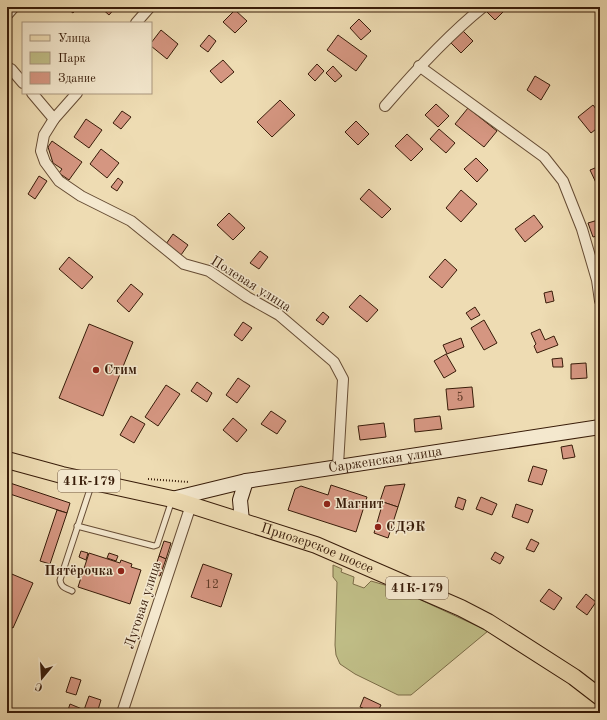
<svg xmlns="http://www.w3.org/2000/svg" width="607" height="720" viewBox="0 0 607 720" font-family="'Old Standard TT',serif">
<rect width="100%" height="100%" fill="#eedcb3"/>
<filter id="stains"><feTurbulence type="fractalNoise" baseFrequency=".005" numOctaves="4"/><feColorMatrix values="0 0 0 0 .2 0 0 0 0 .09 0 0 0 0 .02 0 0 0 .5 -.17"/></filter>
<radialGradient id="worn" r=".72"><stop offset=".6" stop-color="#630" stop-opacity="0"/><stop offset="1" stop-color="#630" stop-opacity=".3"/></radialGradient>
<polygon fill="#c0be87" stroke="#7c6d48" points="333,565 342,569 341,572 354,577 353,584 364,588 371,581 395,588 488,631 411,695 398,695 355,674 340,664 336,655 335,645 337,582 333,577"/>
<g fill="#d59681" stroke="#381c09">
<polygon points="65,7 78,7 73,13"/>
<polygon points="100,7 116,7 109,15"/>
<polygon points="488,7 506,7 507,8 495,20 485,10"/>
<polygon points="235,10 247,21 235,33 223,22"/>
<polygon points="359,19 371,31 361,40 350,28"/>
<polygon points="161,30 178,44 167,59 151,46 151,43"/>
<polygon points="463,31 473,41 461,53 451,43"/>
<polygon points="209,35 216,41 208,52 200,46"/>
<polygon points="338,35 367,56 356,71 327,50"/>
<polygon points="223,60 234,72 221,83 210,71"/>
<polygon points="317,64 324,71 315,81 308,74"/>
<polygon points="333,66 342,76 335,82 326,73"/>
<polygon points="535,76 550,85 541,100 527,90"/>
<polygon points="280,100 295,115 272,137 257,122"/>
<polygon points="436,104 449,116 438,127 425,115"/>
<polygon points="593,105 600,114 600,126 591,133 578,117"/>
<polygon points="468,108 497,131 484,147 455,124"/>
<polygon points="122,111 131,117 121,129 113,123"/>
<polygon points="86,119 102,130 89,148 74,137"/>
<polygon points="356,121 369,134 358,145 345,132"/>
<polygon points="439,129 455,143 446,153 430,139"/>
<polygon points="407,134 423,149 411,161 395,146"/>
<polygon points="52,141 82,162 69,180 59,173 62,169 53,163 48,147"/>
<polygon points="101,149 119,163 107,178 90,164"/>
<polygon points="476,158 488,170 477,182 464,169"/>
<polygon points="600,166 600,186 598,187 590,170"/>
<polygon points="39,176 47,181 35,199 28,194"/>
<polygon points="118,178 123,182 117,191 111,187"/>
<polygon points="369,189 391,209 382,218 360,199"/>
<polygon points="461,190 477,204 461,222 446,208"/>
<polygon points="229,213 245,228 233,240 217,225"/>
<polygon points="534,215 543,227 525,242 515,229"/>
<polygon points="598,220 600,235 593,237 588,223"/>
<polygon points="173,234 188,245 181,255 166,244"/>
<polygon points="260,251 268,257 259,269 250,263"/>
<polygon points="69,257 93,277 82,289 59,269"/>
<polygon points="445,259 457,270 442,288 429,277"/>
<polygon points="131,284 143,294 129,312 117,301"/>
<polygon points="552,291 554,301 546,303 544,293"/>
<polygon points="360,295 378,310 367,322 349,307"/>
<polygon points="475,307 480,315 471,320 466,313"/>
<polygon points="323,312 329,317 323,325 316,320"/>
<polygon points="484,320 497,343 484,350 471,328"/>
<polygon points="243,322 252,328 242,341 234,335"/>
<polygon points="89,324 133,342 103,416 59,398"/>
<polygon points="540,329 545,340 554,336 558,345 537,353 534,346 536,344 531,333"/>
<polygon points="461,338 464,347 447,354 443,345"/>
<polygon points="446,354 456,371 444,378 434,361"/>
<polygon points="562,358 563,367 553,367 552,359"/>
<polygon points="586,363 587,378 571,379 571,364"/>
<polygon points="238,378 250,386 237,403 226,395"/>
<polygon points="197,382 212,393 207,402 191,391"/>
<polygon points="166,385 180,394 158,426 145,417"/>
<polygon points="472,387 474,407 448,410 446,389"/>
<polygon points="271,411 286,421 277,434 261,424"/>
<polygon points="131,416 145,424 134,443 120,435"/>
<polygon points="440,416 442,429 415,432 414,419"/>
<polygon points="233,418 247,430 237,442 223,430"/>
<polygon points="384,423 386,437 360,440 358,426"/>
<polygon points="572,445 575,457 563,459 561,447"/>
<polygon points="533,466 547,470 542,485 528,481"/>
<polygon points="7,482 70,503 67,513 7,493"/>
<polygon points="405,484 398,507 380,501 385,486"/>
<polygon points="331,485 367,497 356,532 288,510 295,489 301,486 328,495"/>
<polygon points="458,497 466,500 463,510 455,507"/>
<polygon points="481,497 497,504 492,515 476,509"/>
<polygon points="383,502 398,507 388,538 374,533"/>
<polygon points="516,504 533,510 528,523 512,517"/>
<polygon points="57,510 67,513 50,564 40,561"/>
<polygon points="531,539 539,543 534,552 526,549"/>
<polygon points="164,541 171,543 166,559 159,556"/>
<polygon points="81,551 88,553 86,560 79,557"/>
<polygon points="495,552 504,557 500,564 491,559"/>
<polygon points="89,553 120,563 121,560 132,564 131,567 141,570 130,604 78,587"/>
<polygon points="109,553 118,556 116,561 107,558"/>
<polygon points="159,556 166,559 160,576 153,574"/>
<polygon points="203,564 232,574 221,607 191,597"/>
<polygon points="7,572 33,583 13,628 7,625"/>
<polygon points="549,589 562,598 554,610 540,601"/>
<polygon points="586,594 596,602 587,615 576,607"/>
<polygon points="71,677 81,680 76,695 66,692"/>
<polygon points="89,696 101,700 97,713 84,710"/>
<polygon points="364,697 381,705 377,713 361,713 363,708 360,707"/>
<polygon points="70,704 82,709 80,713 67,713"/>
</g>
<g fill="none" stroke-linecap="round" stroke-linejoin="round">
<defs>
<g id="service">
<polyline points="77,526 154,546 157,545 172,500"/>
<path d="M 72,591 C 66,588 61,588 60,580 L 92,483"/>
</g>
<g id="minor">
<polyline points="7,15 14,7"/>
<polyline points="136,23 150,7"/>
<polyline points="419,66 544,157 563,181 582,229 597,280 600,301"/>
<polyline points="7,68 11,69 23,83"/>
<polyline points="32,93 54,119 77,93"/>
<path d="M 385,106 C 416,70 447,36 483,7"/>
<polyline points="54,119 44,135 41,151 45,162 59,181 81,196 131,221 184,264 209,271 247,297 279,315 334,362 343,379 338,465"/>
<polyline points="122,713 191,505"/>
</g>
<g id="secondary">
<path id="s1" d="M 172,499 L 246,481 L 600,427"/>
<polyline points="242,521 240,500 246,481"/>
</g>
<g id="primary">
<path id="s2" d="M 7,460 L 62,475 L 172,499 L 316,545 L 461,608 L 488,622 L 574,677 L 600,697"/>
</g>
</defs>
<use href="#service" stroke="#664c34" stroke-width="7"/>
<use href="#minor" stroke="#664c34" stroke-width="12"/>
<use href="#secondary" stroke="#381c09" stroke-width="16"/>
<use href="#primary" stroke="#381c09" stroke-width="18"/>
<polyline stroke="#381c09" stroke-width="2" stroke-dasharray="1 2" stroke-linecap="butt" points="148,479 189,482"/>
<use href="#service" stroke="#f4e8ce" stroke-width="5"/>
<use href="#minor" stroke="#f4e8ce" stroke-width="10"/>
<use href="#secondary" stroke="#f4e8ce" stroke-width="14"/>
<use href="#primary" stroke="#eedcb3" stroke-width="16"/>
</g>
<g fill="#8f2418" stroke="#f4e8ce" stroke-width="1.5">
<circle cx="96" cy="370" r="4"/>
<circle cx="327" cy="504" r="4"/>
<circle cx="378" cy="527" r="4"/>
<circle cx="121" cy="571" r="4"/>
</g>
<g text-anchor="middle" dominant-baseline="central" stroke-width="3" stroke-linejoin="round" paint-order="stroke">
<g font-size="12" fill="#5f3a27">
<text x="460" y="398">5</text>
<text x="212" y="585">12</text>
</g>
<g fill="#f4e8ce" stroke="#705944" stroke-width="1">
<rect x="58" y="470" width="62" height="22" rx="3"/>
<rect x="386" y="577" width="62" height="22" rx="3"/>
</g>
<g font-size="13" font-weight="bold" fill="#381c09">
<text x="89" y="481">41К-179</text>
<text x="417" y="588">41К-179</text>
</g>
<g font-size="14" fill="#381c09" stroke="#f4e8ce">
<text transform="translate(251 284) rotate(32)">Полевая улица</text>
<text stroke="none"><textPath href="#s1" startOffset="217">Сарженская улица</textPath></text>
<text stroke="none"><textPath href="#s2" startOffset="323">Приозерское шоссе</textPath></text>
<text transform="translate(143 605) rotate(-72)">Луговая улица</text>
</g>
<g font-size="14" font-weight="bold" fill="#381c09" stroke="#f4e8ce" text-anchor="start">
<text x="104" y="370">Стим</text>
<text x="335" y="504">Магнит</text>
<text x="386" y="527">СДЭК</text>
<text x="113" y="571" text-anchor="end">Пятёрочка</text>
</g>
</g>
<rect width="607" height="720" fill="none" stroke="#eedcb3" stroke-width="24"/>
<rect x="8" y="8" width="591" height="704" fill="none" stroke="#381c09" stroke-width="2"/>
<rect x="12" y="12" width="583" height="696" fill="none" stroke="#381c09"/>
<rect x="22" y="22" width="130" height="72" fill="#f4e8ce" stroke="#a9967f"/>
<rect x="30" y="35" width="20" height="6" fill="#eedcb3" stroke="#a9967f"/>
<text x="58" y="42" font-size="12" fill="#381c09">Улица</text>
<rect x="30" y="52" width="20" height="12" fill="#c0be87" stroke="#a9967f"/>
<text x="58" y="62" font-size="12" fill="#381c09">Парк</text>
<rect x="30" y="72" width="20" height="12" fill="#d59681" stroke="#a9967f"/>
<text x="58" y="82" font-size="12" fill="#381c09">Здание</text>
<g transform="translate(42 678) rotate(198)" stroke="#f4e8ce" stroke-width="3" paint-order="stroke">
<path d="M0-3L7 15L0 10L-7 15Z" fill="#381c09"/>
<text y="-6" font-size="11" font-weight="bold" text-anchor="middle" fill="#381c09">С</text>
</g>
<rect width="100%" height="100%" filter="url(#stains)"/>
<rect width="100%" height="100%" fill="url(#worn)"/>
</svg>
